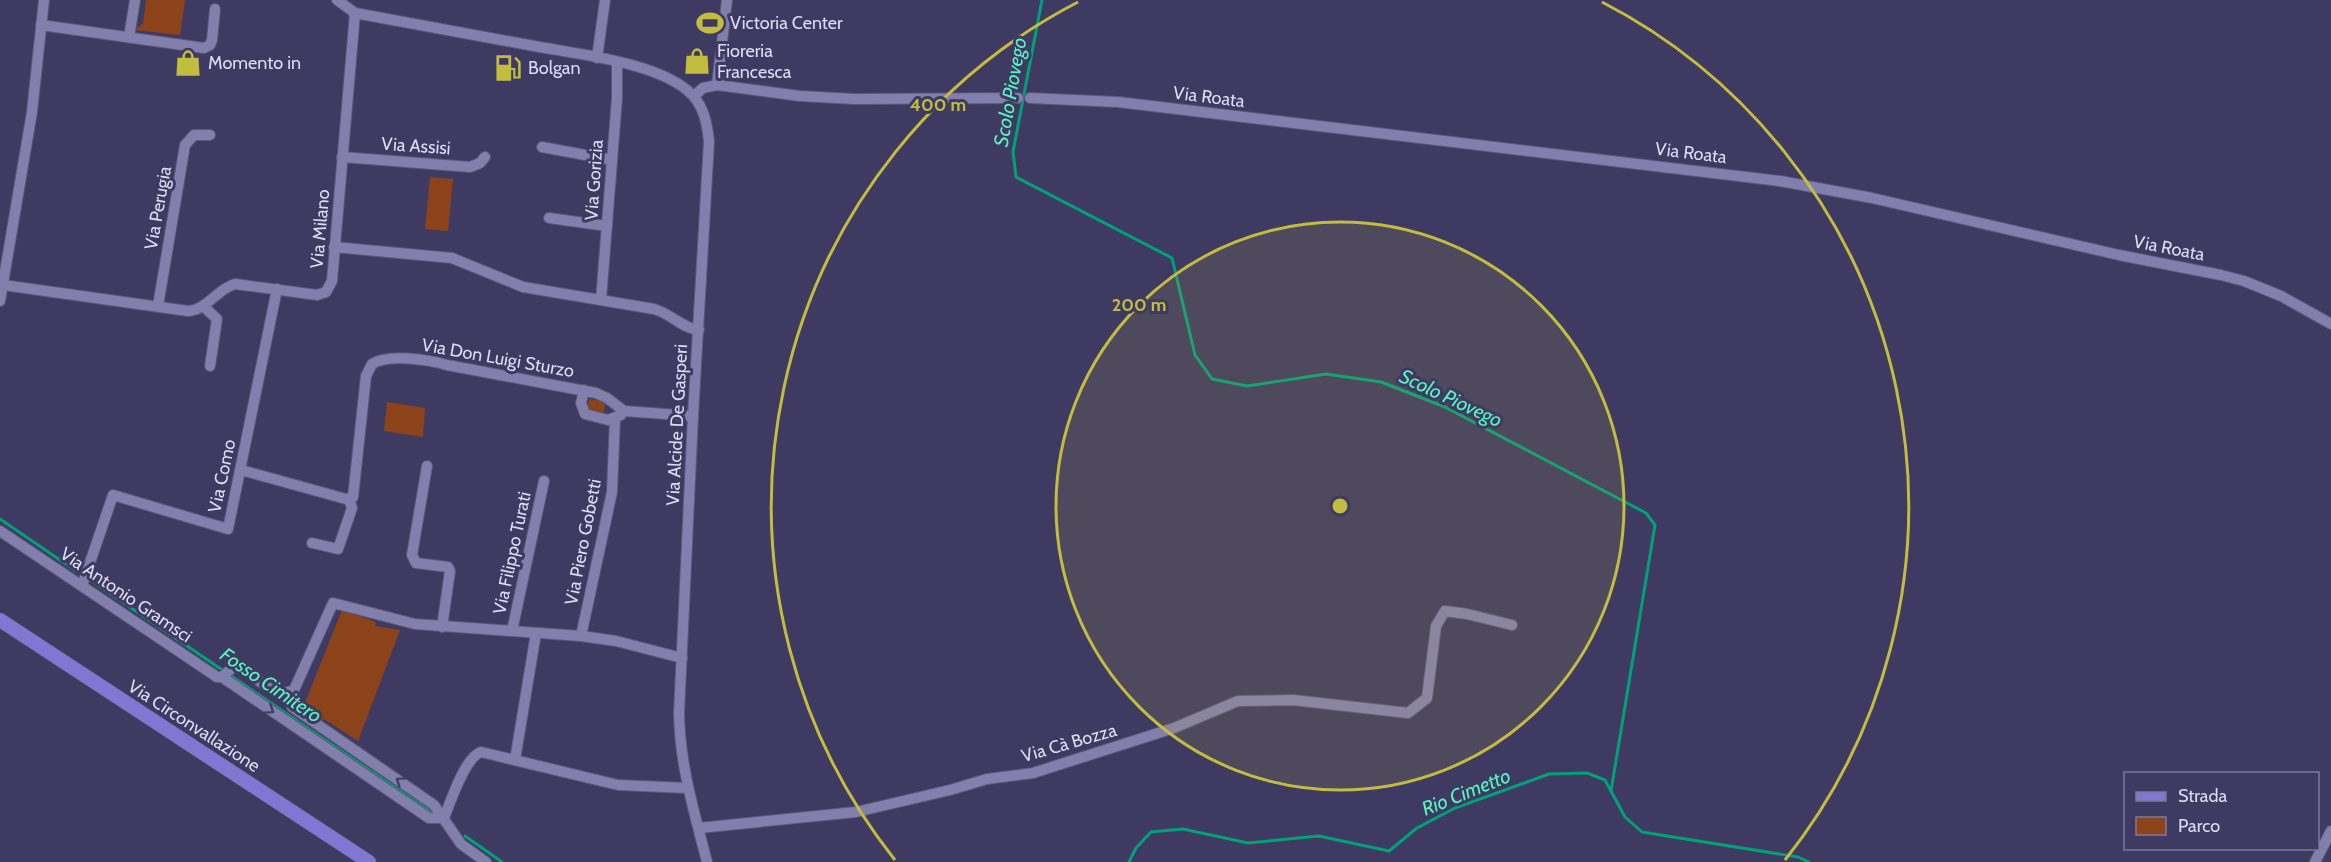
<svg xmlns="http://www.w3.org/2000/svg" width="2331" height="862" viewBox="0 0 2331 862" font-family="Cabin,sans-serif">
<rect width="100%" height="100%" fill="#3e3a61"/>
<g fill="#8c431a">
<polygon points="146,0 185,0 180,35 135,30 143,23"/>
<polygon points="430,177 453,179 448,231 425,229"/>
<polygon points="589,399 606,402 603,414 587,411"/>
<polygon points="387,402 425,408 423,437 384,431"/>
<polygon points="342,610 376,622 375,626 400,630 358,741 324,719 321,721 303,708"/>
</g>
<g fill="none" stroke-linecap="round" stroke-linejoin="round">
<g stroke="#00a078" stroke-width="3">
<polyline points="1042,0 1013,152 1016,177 1172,258 1195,355 1212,379 1247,386 1326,374 1381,382 1445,407 1646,513 1655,525 1611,791"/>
<polyline points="0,519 76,571"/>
<polyline points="93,582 431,812"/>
<polyline points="465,836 502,862"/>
<polyline points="1129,862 1136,848 1151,832 1183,829 1248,843 1319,836 1389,851 1417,828 1455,808 1549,774 1587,773 1605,780 1625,817 1642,832 1798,857 1809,862"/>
</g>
<defs>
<g id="minor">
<path d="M 337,0 L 355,13 C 414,24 474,35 534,46 C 577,54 653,62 687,90 C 703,103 707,121 709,142 L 693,416 L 679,713 C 680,766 694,811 707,862"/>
<polyline points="41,25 204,48 210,45 212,40 215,9"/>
<polyline points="129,37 135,0"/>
<polyline points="597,58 605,0"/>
<polyline points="717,85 727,0"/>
<polyline points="694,96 703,88 717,85 800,96 854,99 1018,98"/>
<polyline points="1030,98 1118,102 1780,181 1872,198 2119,255 2221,275 2244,281 2281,296 2331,324"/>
<polyline points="542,147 612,160"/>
<polyline points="342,157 470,167 480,163 485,157"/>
<polyline points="549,218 607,226"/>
<path d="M 334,247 L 452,258 L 523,287 L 654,309 C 670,313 683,329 699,330"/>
<path d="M 3,285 L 188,311 C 207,310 217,289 235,284 L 317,295 L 326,292 L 332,281 L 355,13"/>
<polyline points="601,300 617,98 617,63"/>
<polyline points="0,301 32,112 44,0"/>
<polyline points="158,306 185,145 194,135 210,135"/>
<polyline points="203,306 217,319 210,366"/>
<polyline points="584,390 581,403 585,414 608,420 621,415"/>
<polyline points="427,466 412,555 416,563 448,567 450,571 442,627"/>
<path d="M 241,470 L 346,499 L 353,497 L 366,376 L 372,364 C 388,353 430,360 447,365 L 596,393 L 607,398 L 624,411 L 693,416"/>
<polyline points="0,531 217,677 222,677 429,818 444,818"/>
<polyline points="312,543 338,549 352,508 349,499"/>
<polyline points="82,586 113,495 228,529 277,289"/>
<polyline points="512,631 544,481"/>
<polyline points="581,636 612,492 615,418"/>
<path d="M 222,677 L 232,668 L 236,666 C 257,673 270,701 294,690 L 333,603 L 415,624 L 581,636 L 616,641 L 682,658"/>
<polyline points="286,693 292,707 434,805 461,844 486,862"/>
<polyline points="515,760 536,633"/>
<path d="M 444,818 C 450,803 465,757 481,752 L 618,785 L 687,788"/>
<polyline points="699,828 856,812 950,790 987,779 1033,773 1174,728 1238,701 1293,700 1408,713 1427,698 1436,626 1445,611 1467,614 1512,625"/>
<polyline points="2315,862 2331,831"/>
</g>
<polyline id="major" points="0,620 369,862"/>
</defs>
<use href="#minor" stroke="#5c5879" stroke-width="12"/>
<use href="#major" stroke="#5c5879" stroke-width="15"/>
<use href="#minor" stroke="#827fac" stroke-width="10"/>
<use href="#major" stroke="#8376d2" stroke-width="14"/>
</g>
<defs><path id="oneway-chevron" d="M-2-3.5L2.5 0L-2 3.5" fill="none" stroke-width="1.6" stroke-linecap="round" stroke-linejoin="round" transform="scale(1.5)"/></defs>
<g stroke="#413d65">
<use href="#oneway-chevron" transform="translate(270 710) rotate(34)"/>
<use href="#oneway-chevron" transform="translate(400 781) rotate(-145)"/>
</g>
<circle cx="1340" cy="506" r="284" fill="#c2bd3f" fill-opacity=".12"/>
<g fill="none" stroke="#c2bd3f" stroke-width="3">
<circle cx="1340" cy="506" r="284"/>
<path d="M895 860A568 568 0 0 1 1078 2M1602 2A568 568 0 0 1 1785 860"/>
</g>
<defs>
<symbol id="stadium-bare" viewBox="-9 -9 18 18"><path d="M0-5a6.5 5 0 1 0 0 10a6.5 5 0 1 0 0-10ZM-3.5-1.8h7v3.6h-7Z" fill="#c2bd3f" stroke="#3e3a61" stroke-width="2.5" paint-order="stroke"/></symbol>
<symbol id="shop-bare" viewBox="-9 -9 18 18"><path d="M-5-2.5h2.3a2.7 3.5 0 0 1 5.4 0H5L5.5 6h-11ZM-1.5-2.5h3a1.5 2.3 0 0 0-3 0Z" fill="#c2bd3f" stroke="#3e3a61" stroke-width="2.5" paint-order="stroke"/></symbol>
<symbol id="fuel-bare" viewBox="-9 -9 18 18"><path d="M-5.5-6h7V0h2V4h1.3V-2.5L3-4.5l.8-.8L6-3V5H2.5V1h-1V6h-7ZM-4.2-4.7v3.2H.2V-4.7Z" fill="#c2bd3f" stroke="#3e3a61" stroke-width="2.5" paint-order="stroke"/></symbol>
</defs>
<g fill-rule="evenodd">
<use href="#stadium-bare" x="691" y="4" width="38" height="38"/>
<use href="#shop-bare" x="678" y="42" width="38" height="38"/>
<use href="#shop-bare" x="169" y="44" width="38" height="38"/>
<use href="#fuel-bare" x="489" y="49" width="38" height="38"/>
</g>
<g text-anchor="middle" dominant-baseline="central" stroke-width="6" stroke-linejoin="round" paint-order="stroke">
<g font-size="18" fill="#dcdbf3" stroke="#3e3a61" text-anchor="start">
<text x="730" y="23">Victoria Center</text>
<text x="717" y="51">Fioreria<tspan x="717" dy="21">Francesca</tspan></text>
<text x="208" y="63">Momento in</text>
<text x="528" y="68">Bolgan</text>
</g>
<g font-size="18" fill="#dcdbf3" stroke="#3e3a61">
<text transform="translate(1209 97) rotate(7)">Via Roata</text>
<text transform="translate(416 146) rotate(4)">Via Assisi</text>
<text transform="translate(1691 153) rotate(7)">Via Roata</text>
<text transform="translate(594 180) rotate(-86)">Via Gorizia</text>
<text transform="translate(158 208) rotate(-80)">Via Perugia</text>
<text transform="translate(320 229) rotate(-85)">Via Milano</text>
<text transform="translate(2169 248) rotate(11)">Via Roata</text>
<text transform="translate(498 358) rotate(10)">Via Don Luigi Sturzo</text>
<text transform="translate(677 425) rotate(-87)">Via Alcide De Gasperi</text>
<text transform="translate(222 476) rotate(-78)">Via Como</text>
<text transform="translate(583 542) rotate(-79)">Via Piero Gobetti</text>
<text transform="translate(512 553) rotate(-78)">Via Filippo Turati</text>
<text transform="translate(126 595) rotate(34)">Via Antonio Gramsci</text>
<text transform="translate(194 726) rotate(33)">Via Circonvallazione</text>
<text transform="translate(1069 743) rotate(-16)">Via Cà Bozza</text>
</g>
<g font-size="20" font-style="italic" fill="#55f4c0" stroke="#3e3a61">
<text transform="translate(1010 92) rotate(-80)">Scolo Piovego</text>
<text transform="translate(1451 398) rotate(25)">Scolo Piovego</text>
<text transform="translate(271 685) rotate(34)">Fosso Cimitero</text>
<text transform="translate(1466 792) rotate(-22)">Rio Cimetto</text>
</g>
</g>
<circle cx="1340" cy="506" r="9" fill="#c2bd3f" stroke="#3e3a61" stroke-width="3"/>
<g font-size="18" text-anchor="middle" font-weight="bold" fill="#c2bd3f" stroke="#3e3a61" stroke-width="6" stroke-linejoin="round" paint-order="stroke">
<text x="938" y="111">400 m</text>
<text x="1139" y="311">200 m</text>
</g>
<rect x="2124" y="772" width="195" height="78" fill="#3e3a61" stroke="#7d7a9b" stroke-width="1.5"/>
<rect x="2136" y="792" width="30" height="9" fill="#8376d2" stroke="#7d7a9b" stroke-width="1.5"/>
<text x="2178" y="802" font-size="18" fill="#dcdbf3">Strada</text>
<rect x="2136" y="817" width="30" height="18" fill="#8c431a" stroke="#7d7a9b" stroke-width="1.5"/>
<text x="2178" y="832" font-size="18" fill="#dcdbf3">Parco</text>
</svg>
